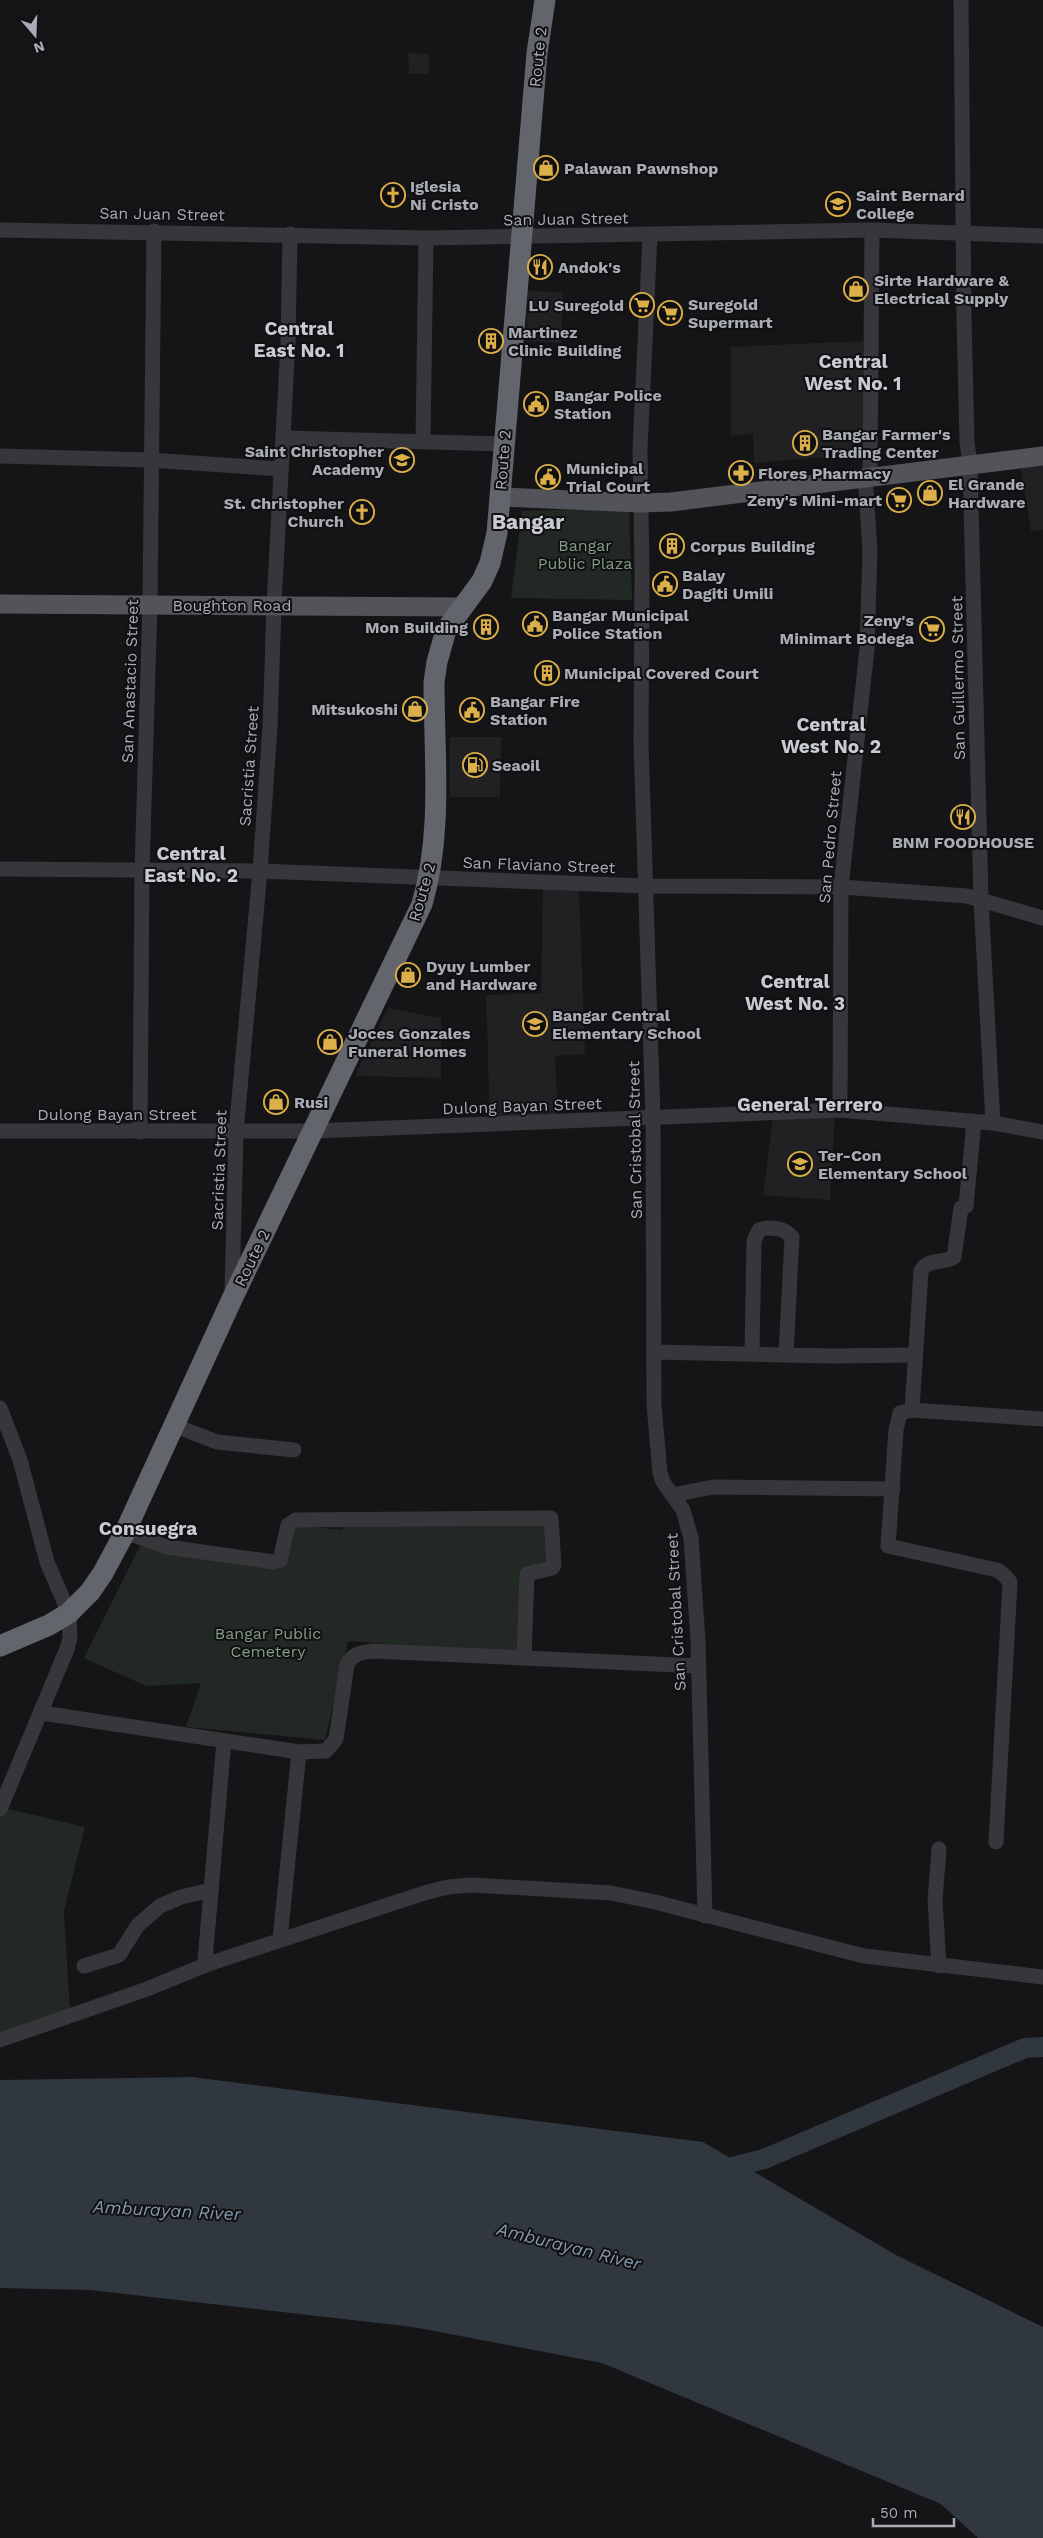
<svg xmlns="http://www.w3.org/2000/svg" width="1043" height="2538" viewBox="0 0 1043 2538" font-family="'Work Sans',sans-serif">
<rect width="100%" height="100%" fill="#151517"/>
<g fill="#212124">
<polygon points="408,53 429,54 429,74 409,74"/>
<polygon points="528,291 563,292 561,343 526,341"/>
<polygon points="863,341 864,454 754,463 753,434 731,436 731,347"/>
<polygon points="1043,463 1043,530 1031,531 1020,465"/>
<polygon points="450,737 501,737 500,797 450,797"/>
<polygon points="543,889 579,889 585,1054 555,1056 558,1119 490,1121 486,995 541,993"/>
<polygon points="388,1008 441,1018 441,1078 355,1076"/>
<polygon points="835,1116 830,1200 763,1195 773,1118"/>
</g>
<g fill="#222823">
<polygon points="629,508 632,600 511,598 522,511"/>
<polygon points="548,1521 547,1566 522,1573 522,1653 348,1641 325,1740 186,1727 201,1683 146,1686 84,1658 140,1546 281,1566 292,1525 343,1530 343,1523"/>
<polygon points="0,1807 85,1827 64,1911 70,2012 0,2036"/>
</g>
<polygon fill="#30373e" points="192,2077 703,2142 896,2255 1043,2327 1043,2538 978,2538 941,2504 602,2363 413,2327 90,2290 0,2288 0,2080"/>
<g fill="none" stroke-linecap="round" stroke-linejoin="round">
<polyline stroke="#30373e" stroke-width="20" points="717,2171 764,2159 1025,2048 1043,2047"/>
<g stroke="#37373b" stroke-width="15">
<polyline points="961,0 964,318 967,442 970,465 981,899 993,1123"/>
<polyline points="0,230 426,238 872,230 1043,236"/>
<polyline points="650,235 640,450 642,572 641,743 653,1118 654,1405 660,1473 663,1482 683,1510 691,1538 698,1640 705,1916"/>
<polyline points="284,438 504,444"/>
<polyline points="423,441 426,238"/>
<polyline points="0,456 150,460 281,469"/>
<polyline points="870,477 872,230"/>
<polyline points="0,869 260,871 645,886 841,887 967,896 1043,918"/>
<polyline points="840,1110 841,887 867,649 870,550 865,477"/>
<polyline points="0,1131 313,1131 840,1110 993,1123 1043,1132"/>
<polyline points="140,1132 142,871 150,604 154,231"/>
<polyline points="232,1293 236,1132 260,871 270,727 274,605 288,342 290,234"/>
<polyline points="654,1352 832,1356 914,1355"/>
<path d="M 752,1354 L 754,1241 L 759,1230 C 769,1226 785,1228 792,1237 L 786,1355"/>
<polyline points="0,1408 20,1460 47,1562 69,1613 70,1638 67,1649 0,1809"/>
<path d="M 912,1410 L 921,1271 C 927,1258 944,1264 954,1257 L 961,1208 L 966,1206 L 974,1122"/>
<polyline points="173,1425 217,1442 294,1450"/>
<polyline points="672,1495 713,1487 893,1489"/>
<polyline points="125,1532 167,1547 274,1562 280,1560 288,1525 295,1520 551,1518 554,1565 552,1568 527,1574 524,1658"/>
<path d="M 42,1713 L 299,1752 L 326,1751 L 336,1739 L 347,1665 C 352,1653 363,1652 374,1651 L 698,1666"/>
<polyline points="224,1741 205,1960 208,1964 424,1893 448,1887 472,1885 611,1893 655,1902 864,1956 1043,1977"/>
<polyline points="996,1842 1010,1582 1003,1574 997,1570 888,1546 896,1430 900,1413 912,1410 1043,1419"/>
<polyline points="280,1939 299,1752"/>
<polyline points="84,1966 119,1955 138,1925 160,1906 181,1897 211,1890"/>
<polyline points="939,1966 935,1900 939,1849"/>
<polyline points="0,2040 147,1989 208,1964"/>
</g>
<g stroke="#53545a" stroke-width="19">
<polyline points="501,497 640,503 671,502 1043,456"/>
<polyline points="0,604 463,607"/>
</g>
<path stroke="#63656c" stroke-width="21" d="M 0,1646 L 49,1625 L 69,1613 L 90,1592 L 103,1573 L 125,1532 L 232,1299 L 422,904 C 443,833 434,756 434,682 L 437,662 L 446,630 L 482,581 L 490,563 L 497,533 L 537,53 L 545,0"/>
</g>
<defs>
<symbol id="shop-ring" viewBox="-11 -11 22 22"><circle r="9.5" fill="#101012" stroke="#dcaf48" stroke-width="1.5"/><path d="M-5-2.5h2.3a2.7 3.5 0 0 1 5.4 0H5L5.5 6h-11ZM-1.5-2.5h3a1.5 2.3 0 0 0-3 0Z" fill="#dcaf48"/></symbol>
<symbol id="church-ring" viewBox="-11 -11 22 22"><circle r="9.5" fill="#101012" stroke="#dcaf48" stroke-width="1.5"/><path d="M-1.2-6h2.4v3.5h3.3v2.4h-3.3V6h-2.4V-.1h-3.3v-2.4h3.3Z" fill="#dcaf48"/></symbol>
<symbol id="university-ring" viewBox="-11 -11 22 22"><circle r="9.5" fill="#101012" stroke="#dcaf48" stroke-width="1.5"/><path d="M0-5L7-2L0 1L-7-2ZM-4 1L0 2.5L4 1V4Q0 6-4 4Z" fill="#dcaf48"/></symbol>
<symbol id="restaurant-ring" viewBox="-11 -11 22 22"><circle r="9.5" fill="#101012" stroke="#dcaf48" stroke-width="1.5"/><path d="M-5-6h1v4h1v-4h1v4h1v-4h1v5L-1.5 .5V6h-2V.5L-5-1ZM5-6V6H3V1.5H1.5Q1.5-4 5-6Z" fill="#dcaf48"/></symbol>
<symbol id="supermarket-ring" viewBox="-11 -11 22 22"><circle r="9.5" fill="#101012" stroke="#dcaf48" stroke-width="1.5"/><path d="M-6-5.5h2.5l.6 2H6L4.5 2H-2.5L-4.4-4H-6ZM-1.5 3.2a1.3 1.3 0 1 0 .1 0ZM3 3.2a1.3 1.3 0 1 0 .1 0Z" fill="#dcaf48"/></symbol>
<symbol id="building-ring" viewBox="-11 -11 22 22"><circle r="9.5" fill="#101012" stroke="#dcaf48" stroke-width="1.5"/><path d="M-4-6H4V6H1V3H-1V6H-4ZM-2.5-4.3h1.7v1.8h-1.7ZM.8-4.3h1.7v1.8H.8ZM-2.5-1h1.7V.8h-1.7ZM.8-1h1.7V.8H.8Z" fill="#dcaf48"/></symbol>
<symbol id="civic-ring" viewBox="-11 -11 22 22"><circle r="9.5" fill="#101012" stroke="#dcaf48" stroke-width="1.5"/><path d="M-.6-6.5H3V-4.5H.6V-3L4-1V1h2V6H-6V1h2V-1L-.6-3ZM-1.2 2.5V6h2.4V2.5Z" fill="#dcaf48"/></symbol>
<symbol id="school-ring" viewBox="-11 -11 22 22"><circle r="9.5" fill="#101012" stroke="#dcaf48" stroke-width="1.5"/><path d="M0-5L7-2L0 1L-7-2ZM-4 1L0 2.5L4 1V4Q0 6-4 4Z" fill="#dcaf48"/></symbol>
<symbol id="pharmacy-ring" viewBox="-11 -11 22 22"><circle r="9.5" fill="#101012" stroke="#dcaf48" stroke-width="1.5"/><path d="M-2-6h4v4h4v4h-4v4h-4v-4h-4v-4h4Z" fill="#dcaf48"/></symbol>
<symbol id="fuel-ring" viewBox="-11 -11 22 22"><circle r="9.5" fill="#101012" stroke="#dcaf48" stroke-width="1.5"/><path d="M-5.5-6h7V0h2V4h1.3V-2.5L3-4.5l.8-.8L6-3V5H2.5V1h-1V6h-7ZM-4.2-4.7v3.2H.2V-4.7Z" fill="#dcaf48"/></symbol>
</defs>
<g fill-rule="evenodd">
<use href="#shop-ring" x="532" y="154" width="28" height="28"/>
<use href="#church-ring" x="379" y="181" width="28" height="28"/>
<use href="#university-ring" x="824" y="190" width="28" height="28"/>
<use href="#restaurant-ring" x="526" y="253" width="28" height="28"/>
<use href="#shop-ring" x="842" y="275" width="28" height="28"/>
<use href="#supermarket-ring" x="628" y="291" width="28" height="28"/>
<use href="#supermarket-ring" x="656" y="299" width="28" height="28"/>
<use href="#building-ring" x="477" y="327" width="28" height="28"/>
<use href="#civic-ring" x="522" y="390" width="28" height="28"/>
<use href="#building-ring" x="791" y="429" width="28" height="28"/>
<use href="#school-ring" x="388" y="446" width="28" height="28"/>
<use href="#pharmacy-ring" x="727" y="459" width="28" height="28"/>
<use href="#civic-ring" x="534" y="463" width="28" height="28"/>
<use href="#shop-ring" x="916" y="479" width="28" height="28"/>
<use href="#supermarket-ring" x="885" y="486" width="28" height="28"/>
<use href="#church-ring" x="348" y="498" width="28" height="28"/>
<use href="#building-ring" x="658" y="532" width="28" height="28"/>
<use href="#civic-ring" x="651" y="570" width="28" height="28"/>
<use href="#civic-ring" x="521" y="610" width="28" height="28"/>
<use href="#building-ring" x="472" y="613" width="28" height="28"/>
<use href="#supermarket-ring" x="918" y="615" width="28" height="28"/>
<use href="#building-ring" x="533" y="659" width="28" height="28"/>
<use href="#shop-ring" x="401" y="695" width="28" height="28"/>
<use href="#civic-ring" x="458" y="696" width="28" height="28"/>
<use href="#fuel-ring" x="461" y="751" width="28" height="28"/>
<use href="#restaurant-ring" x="949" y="803" width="28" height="28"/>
<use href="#shop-ring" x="394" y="961" width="28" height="28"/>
<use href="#school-ring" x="521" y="1010" width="28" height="28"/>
<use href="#shop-ring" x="316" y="1028" width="28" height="28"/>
<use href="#shop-ring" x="262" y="1088" width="28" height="28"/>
<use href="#school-ring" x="786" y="1150" width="28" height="28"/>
</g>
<g text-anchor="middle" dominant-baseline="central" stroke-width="4" stroke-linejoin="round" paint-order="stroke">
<g font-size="16" fill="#a9acb5" stroke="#101012">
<text transform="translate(538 57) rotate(-84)">Route 2</text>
<text transform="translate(162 214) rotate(1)">San Juan Street</text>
<text transform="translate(566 219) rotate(-1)">San Juan Street</text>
<text transform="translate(503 460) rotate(-86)">Route 2</text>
<text x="232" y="605">Boughton Road</text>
<text transform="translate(958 678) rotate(-91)">San Guillermo Street</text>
<text transform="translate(130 681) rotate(-88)">San Anastacio Street</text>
<text transform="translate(249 766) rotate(-86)">Sacristia Street</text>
<text transform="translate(830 837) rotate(-85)">San Pedro Street</text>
<text transform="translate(539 865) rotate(2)">San Flaviano Street</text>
<text transform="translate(422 892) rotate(-74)">Route 2</text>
<text transform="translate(522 1106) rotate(-2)">Dulong Bayan Street</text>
<text x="117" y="1114">Dulong Bayan Street</text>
<text transform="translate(635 1140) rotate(-91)">San Cristobal Street</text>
<text transform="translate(219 1170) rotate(-88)">Sacristia Street</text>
<text transform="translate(252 1258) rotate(-64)">Route 2</text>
<text transform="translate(676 1612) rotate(-93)">San Cristobal Street</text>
</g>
<g font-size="16" font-weight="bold" fill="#a9acb5" stroke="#101012" text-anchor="start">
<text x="564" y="168">Palawan Pawnshop</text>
<text x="410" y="186">Iglesia<tspan x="410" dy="18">Ni Cristo</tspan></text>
<text x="856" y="195">Saint Bernard<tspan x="856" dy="18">College</tspan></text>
<text x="558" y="267">Andok's</text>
<text x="874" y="280">Sirte Hardware &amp;<tspan x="874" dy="18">Electrical Supply</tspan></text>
<text x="688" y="304">Suregold<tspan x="688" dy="18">Supermart</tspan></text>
<text x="624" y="305" text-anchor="end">LU Suregold</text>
<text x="508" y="332">Martinez<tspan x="508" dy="18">Clinic Building</tspan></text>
<text x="554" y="395">Bangar Police<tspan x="554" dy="18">Station</tspan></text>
<text x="822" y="434">Bangar Farmer's<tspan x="822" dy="18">Trading Center</tspan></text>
<text x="384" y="451" text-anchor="end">Saint Christopher<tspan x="384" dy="18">Academy</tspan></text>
<text x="566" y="468">Municipal<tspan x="566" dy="18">Trial Court</tspan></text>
<text x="758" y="473">Flores Pharmacy</text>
<text x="948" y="484">El Grande<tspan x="948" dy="18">Hardware</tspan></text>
<text x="882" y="500" text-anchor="end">Zeny's Mini-mart</text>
<text x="344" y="503" text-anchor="end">St. Christopher<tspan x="344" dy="18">Church</tspan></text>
<text x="690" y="546">Corpus Building</text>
<text x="682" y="575">Balay<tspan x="682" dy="18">Dagiti Umili</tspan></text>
<text x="552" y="615">Bangar Municipal<tspan x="552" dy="18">Police Station</tspan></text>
<text x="914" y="620" text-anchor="end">Zeny's<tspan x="914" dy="18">Minimart Bodega</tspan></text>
<text x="468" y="627" text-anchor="end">Mon Building</text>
<text x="564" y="673">Municipal Covered Court</text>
<text x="490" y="701">Bangar Fire<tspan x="490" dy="18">Station</tspan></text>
<text x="398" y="709" text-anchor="end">Mitsukoshi</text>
<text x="492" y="765">Seaoil</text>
<text x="963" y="842" text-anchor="middle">BNM FOODHOUSE</text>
<text x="426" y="966">Dyuy Lumber<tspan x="426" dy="18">and Hardware</tspan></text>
<text x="552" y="1015">Bangar Central<tspan x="552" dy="18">Elementary School</tspan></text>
<text x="348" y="1033">Joces Gonzales<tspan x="348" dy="18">Funeral Homes</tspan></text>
<text x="294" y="1102">Rusi</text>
<text x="818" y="1155">Ter-Con<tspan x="818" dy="18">Elementary School</tspan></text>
</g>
<g font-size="16" fill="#829e85" stroke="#101012">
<text x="585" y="545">Bangar<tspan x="585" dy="18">Public Plaza</tspan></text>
<text x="268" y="1633">Bangar Public<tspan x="268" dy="18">Cemetery</tspan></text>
</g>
<g font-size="18" font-style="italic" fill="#8498ac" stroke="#101012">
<text transform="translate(167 2210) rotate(3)">Amburayan River</text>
<text transform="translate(569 2246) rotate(14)">Amburayan River</text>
</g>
<g font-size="19" font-weight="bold" fill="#c9cbd2" stroke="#101012">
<text x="299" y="328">Central<tspan x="299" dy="22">East No. 1</tspan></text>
<text x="853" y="361">Central<tspan x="853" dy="22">West No. 1</tspan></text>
<text x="831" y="724">Central<tspan x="831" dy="22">West No. 2</tspan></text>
<text x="191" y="853">Central<tspan x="191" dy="22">East No. 2</tspan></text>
<text x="795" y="981">Central<tspan x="795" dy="22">West No. 3</tspan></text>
<text x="810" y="1104">General Terrero</text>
<text x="148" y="1528">Consuegra</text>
</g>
<g font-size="21" font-weight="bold" fill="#c9cbd2" stroke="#101012">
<text x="528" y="521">Bangar</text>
</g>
</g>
<g transform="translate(35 35) rotate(161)" stroke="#101012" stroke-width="4" paint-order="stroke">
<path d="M0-4L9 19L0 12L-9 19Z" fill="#a9acb5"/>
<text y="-8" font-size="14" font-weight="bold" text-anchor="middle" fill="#a9acb5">N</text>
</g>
<path d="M873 2518v8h81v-8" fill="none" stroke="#a9acb5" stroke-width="2.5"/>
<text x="880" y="2518" font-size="15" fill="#a9acb5" stroke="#101012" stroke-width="4" paint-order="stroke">50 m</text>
</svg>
